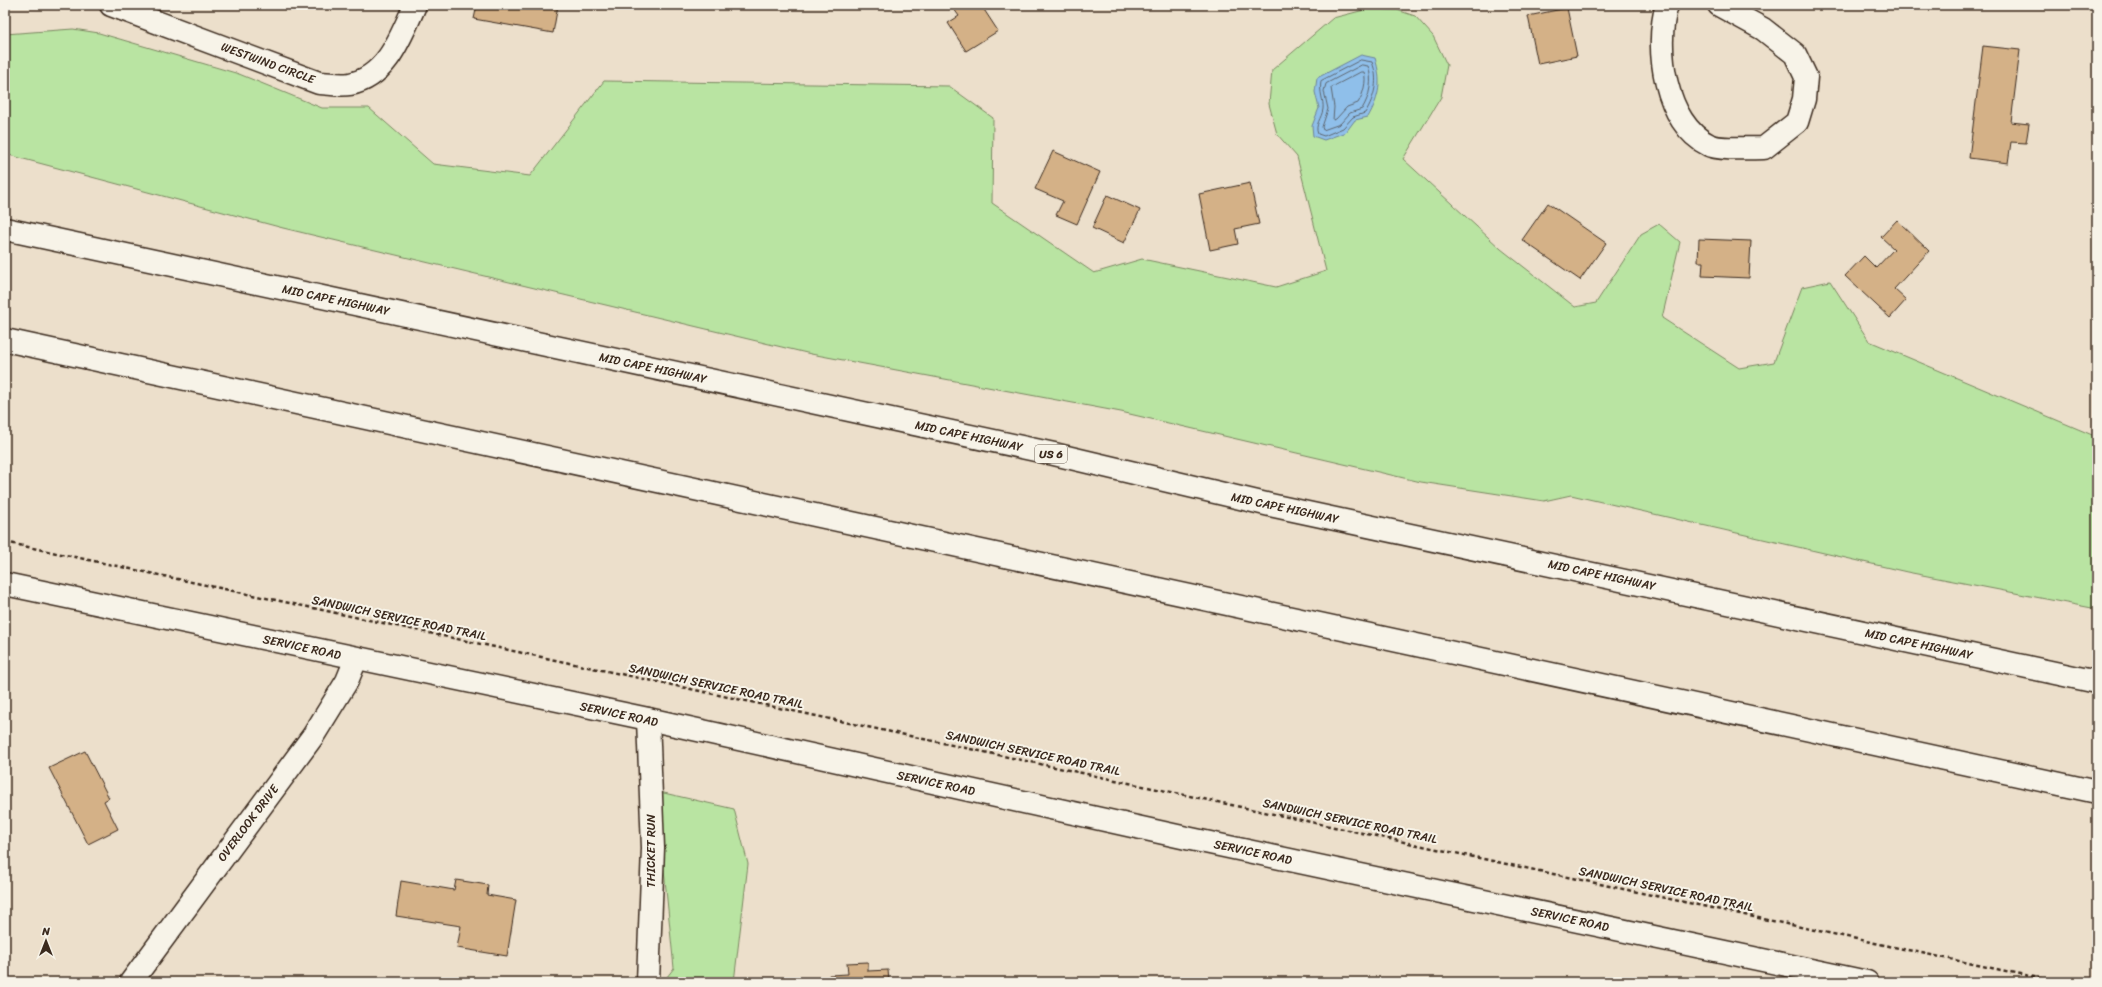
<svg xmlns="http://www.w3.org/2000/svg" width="2102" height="987" viewBox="0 0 2102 987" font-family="Sriracha,sans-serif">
<rect width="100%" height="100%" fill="#ecdfcb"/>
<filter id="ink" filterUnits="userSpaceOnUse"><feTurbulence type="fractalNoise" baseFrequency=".025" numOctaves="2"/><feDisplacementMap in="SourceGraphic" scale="8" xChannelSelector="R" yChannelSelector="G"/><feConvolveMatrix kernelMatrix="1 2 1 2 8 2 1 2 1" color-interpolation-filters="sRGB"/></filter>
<g filter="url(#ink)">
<g fill="#b9e4a2" stroke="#7a8760">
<polygon points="1368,9 1397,10 1415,16 1433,36 1447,65 1441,97 1403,159 1501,249 1575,307 1596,303 1641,234 1659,224 1680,242 1662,318 1739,368 1774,362 1802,287 1830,281 1869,341 2097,437 2097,609 1907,572 1571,495 1544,501 1421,482 1121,412 811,354 283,228 5,154 5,34 73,29 99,33 239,74 322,108 369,108 433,164 530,176 604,81 949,86 993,118 992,203 1094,273 1142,259 1276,287 1326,271 1297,157 1277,134 1269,104 1272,70 1333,18"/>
<polygon points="642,788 734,809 748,864 734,982 663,982 674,968 664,870"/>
</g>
<path fill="#8fbfea" stroke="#6d8398" d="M 1361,55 L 1375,58 C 1382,81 1380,96 1368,117 L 1355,120 L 1346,132 L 1324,140 L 1313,136 L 1312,126 L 1319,108 L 1315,92 L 1317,78 Z"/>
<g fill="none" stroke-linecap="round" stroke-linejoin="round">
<g stroke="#5d6670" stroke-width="1">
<path d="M 1361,60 L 1372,62 C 1379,79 1375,97 1365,113 L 1353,117 L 1343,128 L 1324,136 L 1318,134 C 1314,125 1322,118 1323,109 C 1324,100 1319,93 1321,81 Z"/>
<path d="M 1362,65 L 1368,66 C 1373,80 1370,96 1362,109 L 1350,113 L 1340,124 L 1323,130 L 1322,127 L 1328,109 L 1324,91 L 1326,84 Z"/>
<path d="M 1361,72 L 1364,72 C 1367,81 1363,95 1358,103 L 1347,107 L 1336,119 L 1333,120 L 1334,107 L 1331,88 Z"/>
</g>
</g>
<g fill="#d4b187" stroke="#3b2a1e">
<polygon points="477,5 558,5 553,33 474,19"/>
<polygon points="951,5 981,5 998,31 966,51 948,23 959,16"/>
<polygon points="1567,8 1577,56 1538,64 1528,16"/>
<polygon points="1983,46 2020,50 2011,122 2029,124 2026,143 2011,142 2008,163 1969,158"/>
<polygon points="1053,151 1100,172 1077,224 1056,215 1063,201 1035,189"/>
<polygon points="1250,183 1259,224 1235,229 1238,244 1210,250 1199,194"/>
<polygon points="1107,195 1140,210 1124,243 1092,228"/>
<polygon points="1548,203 1606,243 1580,280 1522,240"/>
<polygon points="1897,220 1929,251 1894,289 1906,300 1890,318 1845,276 1864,256 1876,268 1894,249 1881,237"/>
<polygon points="1699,239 1751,241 1749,278 1702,276 1703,262 1698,262"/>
<polygon points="85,751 109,798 104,801 118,829 88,844 49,768"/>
<polygon points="456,880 488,885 487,895 516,900 507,956 457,948 461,926 396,916 401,881 454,890"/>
<polygon points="868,962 868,971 888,970 889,982 829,982 829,975 848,974 847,963"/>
</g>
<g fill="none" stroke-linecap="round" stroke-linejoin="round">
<defs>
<g id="minor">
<path d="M 111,5 L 319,83 C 328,83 340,86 350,84 C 387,77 401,36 415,5"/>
<path d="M 1667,5 C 1654,47 1665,124 1709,145 C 1718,150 1752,148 1764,148 L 1797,122 L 1804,99 L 1806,77 L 1795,54 L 1763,29 L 1719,5"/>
<polyline points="648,719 653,848 648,982"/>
<polyline points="131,982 313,736 347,681 356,659"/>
</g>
<polyline id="tertiary" points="5,584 648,719 1191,839 1867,982"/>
<g id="motorway">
<polyline points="5,229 1054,454 1270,505 2097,682"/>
<polyline points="5,340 2097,792"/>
</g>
</defs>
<use href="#minor" stroke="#3b2a1e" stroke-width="25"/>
<use href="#tertiary" stroke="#3b2a1e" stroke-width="25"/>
<use href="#motorway" stroke="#3b2a1e" stroke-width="25"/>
<polyline stroke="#3b2a1e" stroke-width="2.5" stroke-dasharray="4 3" stroke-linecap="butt" points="5,542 2057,982"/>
<use href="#minor" stroke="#f7f3e8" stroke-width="22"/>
<use href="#tertiary" stroke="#f7f3e8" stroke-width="22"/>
<use href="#motorway" stroke="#f7f3e8" stroke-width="22"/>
</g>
</g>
<g text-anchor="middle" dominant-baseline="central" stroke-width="4" stroke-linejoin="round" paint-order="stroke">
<rect fill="#f7f3e8" stroke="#73665b" stroke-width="1" x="1035" y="445" width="32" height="18" rx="3"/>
<g font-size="11" font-weight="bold" fill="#3b2a1e">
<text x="1051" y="454">US 6</text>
</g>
<g font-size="12" fill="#3b2a1e" stroke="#f7f3e8">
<text transform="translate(268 63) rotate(20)">WESTWIND CIRCLE</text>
<text transform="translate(336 300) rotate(12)">MID CAPE HIGHWAY</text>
<text transform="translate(653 368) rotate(12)">MID CAPE HIGHWAY</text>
<text transform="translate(969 436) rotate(12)">MID CAPE HIGHWAY</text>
<text transform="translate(1285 508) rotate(12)">MID CAPE HIGHWAY</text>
<text transform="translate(1602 575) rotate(12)">MID CAPE HIGHWAY</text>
<text transform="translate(399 618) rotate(12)">SANDWICH SERVICE ROAD TRAIL</text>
<text transform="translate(1919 644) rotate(12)">MID CAPE HIGHWAY</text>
<text transform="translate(302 647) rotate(12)">SERVICE ROAD</text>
<text transform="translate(716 686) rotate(12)">SANDWICH SERVICE ROAD TRAIL</text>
<text transform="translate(619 714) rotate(12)">SERVICE ROAD</text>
<text transform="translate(1033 753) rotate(12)">SANDWICH SERVICE ROAD TRAIL</text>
<text transform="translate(936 783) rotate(12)">SERVICE ROAD</text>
<text transform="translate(1350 821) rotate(12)">SANDWICH SERVICE ROAD TRAIL</text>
<text transform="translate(248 823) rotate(-53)">OVERLOOK DRIVE</text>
<text transform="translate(651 851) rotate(-90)">THICKET RUN</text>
<text transform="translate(1253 852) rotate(12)">SERVICE ROAD</text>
<text transform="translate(1666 889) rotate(12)">SANDWICH SERVICE ROAD TRAIL</text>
<text transform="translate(1570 919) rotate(12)">SERVICE ROAD</text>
</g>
</g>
<rect width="2102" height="987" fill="none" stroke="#f7f3e8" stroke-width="20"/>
<rect x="10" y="10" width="2082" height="967" fill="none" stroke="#3b2a1e" stroke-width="1.5" filter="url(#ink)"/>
<g transform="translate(46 941)" stroke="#f7f3e8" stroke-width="3" paint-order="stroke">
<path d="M0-3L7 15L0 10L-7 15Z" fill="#3b2a1e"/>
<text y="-6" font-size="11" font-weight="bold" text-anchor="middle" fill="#3b2a1e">N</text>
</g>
</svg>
